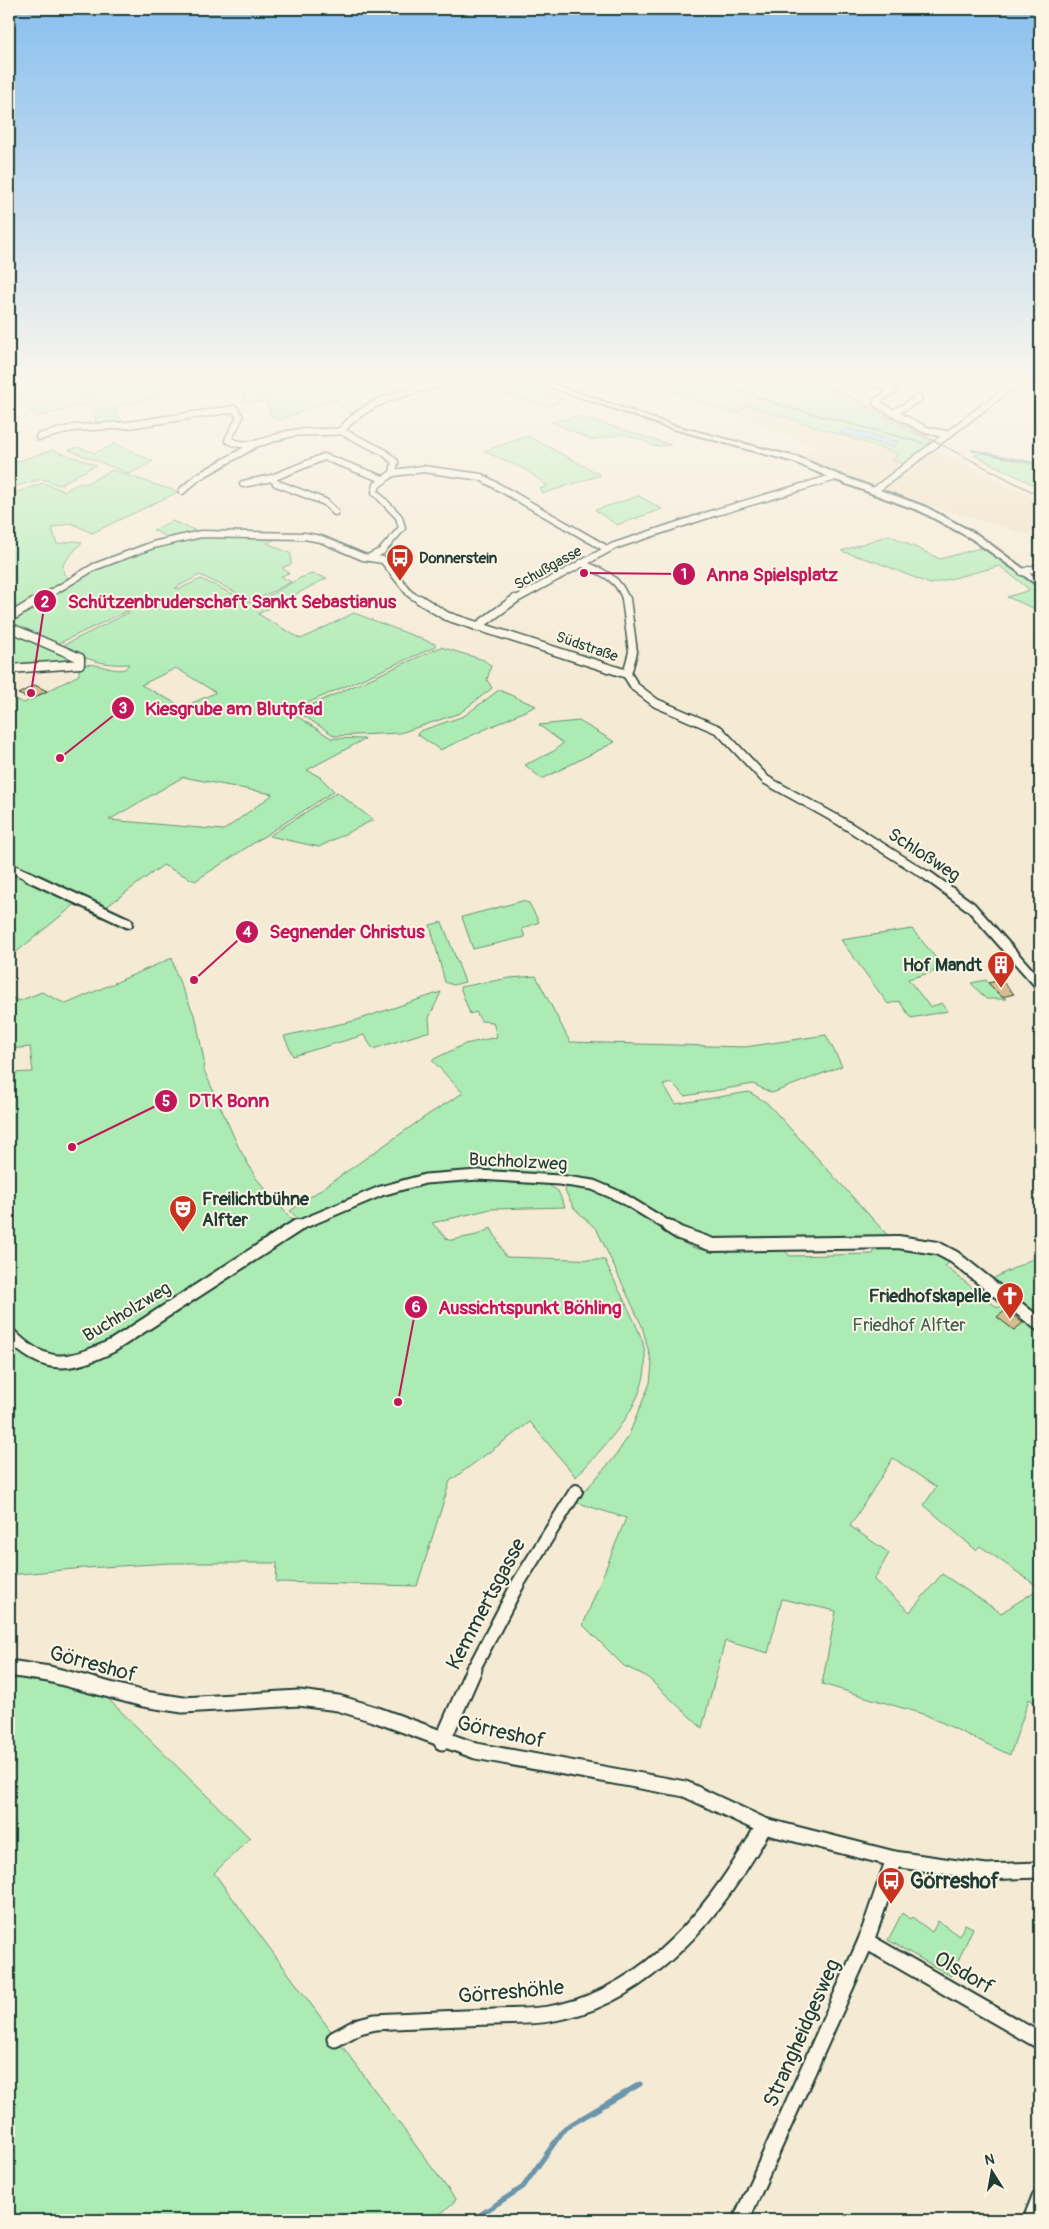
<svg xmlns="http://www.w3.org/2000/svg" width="1049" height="2229" viewBox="0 0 1049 2229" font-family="Pangolin,sans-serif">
<rect width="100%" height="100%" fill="#f5ead4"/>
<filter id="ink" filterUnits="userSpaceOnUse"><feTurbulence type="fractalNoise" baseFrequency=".02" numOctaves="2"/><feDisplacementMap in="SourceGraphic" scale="10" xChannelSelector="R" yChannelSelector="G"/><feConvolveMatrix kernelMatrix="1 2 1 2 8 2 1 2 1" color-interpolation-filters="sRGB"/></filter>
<g filter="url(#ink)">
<g fill="#eddcbf">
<polygon points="894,381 967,381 938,399 887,385"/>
<polygon points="749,405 900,455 893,460 913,466 935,450 957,460 1040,502 1040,538 871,488 798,459 817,447 734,414"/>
</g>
<g fill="#acebb3" stroke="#669474" fill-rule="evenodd">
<polygon points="45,381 61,381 89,404 37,417 9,392 9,390"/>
<polygon points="68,381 153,381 161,386 167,395 114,407 123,424 96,426 95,414 88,406 94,403"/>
<polygon points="233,381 444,381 387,395 350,414 333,400 279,420 271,416 266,401 244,402 244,389"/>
<polygon points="507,381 511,381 564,399 549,407 491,390"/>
<polygon points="645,381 810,381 934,443 905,464 892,460 899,454 749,405 734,414"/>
<polygon points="579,416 671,445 652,446 643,440 622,434 592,440 551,422"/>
<polygon points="528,436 601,475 544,493 539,489 548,486 524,469 484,451"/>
<polygon points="115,444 153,461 130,474 69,450 78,447 95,453"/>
<polygon points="53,450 96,465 59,485 42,479 9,488 9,464"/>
<polygon points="983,453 1040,466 1040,488 974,455"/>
<polygon points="112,470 178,492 92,533 71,523 52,528 57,544 74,541 82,542 63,564 64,574 70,579 9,615 9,495 43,483 65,491 79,483 85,484"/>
<polygon points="639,496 662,509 617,525 595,510"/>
<path d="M 172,521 L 209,536 L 278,538 L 267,543 L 291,554 L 291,564 L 282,568 L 289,573 L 281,576 L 291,582 L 254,601 L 200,575 L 175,588 L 179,589 L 201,579 L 254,604 L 300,578 L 312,574 L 327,578 L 258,614 L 301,639 L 354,613 L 435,644 L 435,647 L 289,711 L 331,738 L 365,739 L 307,770 L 320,777 L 334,791 L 195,881 L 163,865 L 106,907 L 52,882 L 45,887 L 78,902 L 9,958 L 9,871 L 40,885 L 48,879 L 9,862 L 9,697 L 24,703 L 79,675 L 79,667 C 94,659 110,673 125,669 L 129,664 C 104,666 85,659 64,648 L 64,645 L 130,612 L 127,611 L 51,647 L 76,660 L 71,663 L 9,666 L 9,622 L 96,569 L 172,540 L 153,530 ZM 176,668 L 215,692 L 215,693 L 183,707 L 141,685 ZM 183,777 L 272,794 L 272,795 L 224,830 L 109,820 Z"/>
<polygon points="889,535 940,559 984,547 1040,589 1040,611 1007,597 1030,590 1000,566 930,584 876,562 841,551"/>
<polygon points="441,647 484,660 491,666 487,680 492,688 460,713 400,733 335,736 301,714 300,710"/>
<polygon points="499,690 536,706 440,750 417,734 420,731 464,716"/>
<polygon points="579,721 615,742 542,779 525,765 554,751 563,743 539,725"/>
<polygon points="337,792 373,820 319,847 269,836"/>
<polygon points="522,901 529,903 539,922 522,929 525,937 473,949 462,917"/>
<polygon points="442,922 465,982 453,985 445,982 430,925"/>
<polygon points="912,929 940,963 933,972 908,979 930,1007 942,1003 948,1011 911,1018 899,1001 888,1004 841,940"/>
<path d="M 172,958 L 176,974 L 196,1019 L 204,1061 L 203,1068 L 238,1146 L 256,1178 L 298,1227 L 330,1213 L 415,1184 L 476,1180 L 544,1182 L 558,1191 L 565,1207 L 491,1209 L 432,1223 L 448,1240 L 452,1240 L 477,1235 L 491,1228 L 506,1257 L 605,1260 C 616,1287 632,1312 642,1340 C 659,1393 608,1442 576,1477 L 530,1422 L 450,1481 L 417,1586 L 276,1582 L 277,1563 L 171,1563 L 85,1568 L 9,1575 L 9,1073 L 33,1072 L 30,1047 L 9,1049 L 9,996 L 19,1001 L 42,992 L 66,1004 Z"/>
<polygon points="536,976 570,1042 745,1047 826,1035 842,1066 772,1093 753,1084 685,1096 672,1083 663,1085 676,1104 749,1092 767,1103 890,1238 718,1239 692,1234 608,1185 559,1176 416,1177 380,1187 300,1220 290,1211 429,1114 463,1093 432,1060 465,1044 497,1037 493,1022 481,1021 476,1012 470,1014 460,987 510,978"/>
<polygon points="986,980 996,992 1006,999 986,999 971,983"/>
<polygon points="441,992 429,1018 430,1031 373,1049 364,1035 293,1056 284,1036 354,1021"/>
<path d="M 567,1186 C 601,1189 626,1202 654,1222 C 668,1233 684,1247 703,1250 C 725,1253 760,1249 783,1249 L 790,1256 L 873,1254 L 876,1247 L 926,1250 L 950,1262 L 945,1266 L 998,1308 L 1004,1304 L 1040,1332 L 1040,1588 L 980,1546 L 976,1550 L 924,1505 L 936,1487 L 893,1458 L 850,1526 L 889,1553 L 874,1580 L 910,1612 L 942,1574 L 1001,1613 L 1040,1588 L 1040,1706 L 1029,1699 L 1010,1755 L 926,1715 L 822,1684 L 836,1611 L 782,1599 L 768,1653 L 725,1641 L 702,1728 L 646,1676 L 624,1666 L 583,1625 L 626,1518 L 575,1502 L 614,1458 L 628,1437 L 650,1383 L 652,1364 L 642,1326 L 597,1230 L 574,1208 L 565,1191 Z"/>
<polygon points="1040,1255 1040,1317 992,1279"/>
<polygon points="9,1668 95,1686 250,1838 214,1873 456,2200 434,2220 9,2220"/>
<polygon points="902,1913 910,1919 912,1917 932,1932 938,1921 959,1936 965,1924 973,1928 951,1976 888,1940"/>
</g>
<polygon fill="#9cd0fa" stroke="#6a95ab" points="847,428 899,442 892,447 840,433"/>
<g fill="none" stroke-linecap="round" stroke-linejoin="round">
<g stroke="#6a95ab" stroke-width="2">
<polyline points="713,381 780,405 923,443"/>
<polyline points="972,450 1040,464"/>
</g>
<polyline stroke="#6a95ab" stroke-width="5" points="472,2220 523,2187 565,2128 640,2084"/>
</g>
<g fill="#d9bc8e" stroke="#1f3d34">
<polygon points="35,685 47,691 31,699 18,694"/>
<polygon points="1001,980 1014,994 1002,997 988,983"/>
<polygon points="1006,1310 1023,1323 1014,1330 997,1317"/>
</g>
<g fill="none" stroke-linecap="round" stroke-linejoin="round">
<defs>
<g id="minor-far4">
<polyline points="868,381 894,390 876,402 877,404 926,430 949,435"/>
<polyline points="894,413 919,398"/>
<polyline points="341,431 384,452 395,462 393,473 377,485 375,492 399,517 402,528 382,551 370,557"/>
<path d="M 39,437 L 73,428 L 128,425 L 235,409 L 240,417 L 228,440 C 252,452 270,437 293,433 C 309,431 325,433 341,431 C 368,397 412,391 452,381"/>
<polyline points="393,473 423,469 481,477 607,549"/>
<polyline points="243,484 272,478"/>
<polyline points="182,491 198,477 254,445"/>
<polyline points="874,491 1018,381"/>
<polyline points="335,512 325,502 276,483 272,478 324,457 383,479"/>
<path d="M 581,563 C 602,572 619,577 626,601"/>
<polyline points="1022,572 1040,567"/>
<polyline points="38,601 94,567 153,545 201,534 304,536 321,539 363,557 383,560 410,594 421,601"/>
<polyline points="513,601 614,546 717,512 836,477"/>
</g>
<g id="minor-far3">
<polyline points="419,599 446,616 627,674"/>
<polyline points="626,599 633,652 627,674"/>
<polyline points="9,618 40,599"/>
<polyline points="9,627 80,658 80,664 9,669"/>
<polyline points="477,627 515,599"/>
<polyline points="627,674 635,687 656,703 719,730 766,780 840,821 929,877"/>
<polyline points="9,867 31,877"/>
</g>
<g id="minor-far2">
<polyline points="28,876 128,923"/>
<polyline points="928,876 971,907 1040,985"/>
<polyline points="295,1227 381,1191 425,1179 478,1175 559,1180 593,1185 621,1197 670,1227"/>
</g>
<g id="minor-far1">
<polyline points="668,1226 679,1233 713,1245 898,1242 937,1248 954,1257 1040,1325"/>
<path d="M 9,1334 C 44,1370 68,1367 112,1346 L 297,1226"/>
<polyline points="9,1668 26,1670"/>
<polyline points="473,1670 519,1582 576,1491"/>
</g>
<g id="minor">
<polyline points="15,1669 49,1674 144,1699 183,1705 299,1698 338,1703 377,1715 476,1751 685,1789 764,1826 894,1859 986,1872 1040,1870"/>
<polyline points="442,1742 474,1669"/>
<polyline points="866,1941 1040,2041"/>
<path d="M 335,2039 L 359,2026 L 375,2022 C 414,2020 453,2018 492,2017 C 511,2016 531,2017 549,2014 C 649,1998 718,1908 764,1826"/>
<polyline points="741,2220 866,1941 894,1859"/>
<polyline points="1031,2220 1040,2197"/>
</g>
<polygon id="tertiary" points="534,381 544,381 671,425 800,458 839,475 926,507 978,535 1040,581 1040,587 972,539 920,511 833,479 794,462 667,427"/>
</defs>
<use href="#minor-far4" stroke="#1f3d34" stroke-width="9"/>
<use href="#minor-far3" stroke="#1f3d34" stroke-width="11"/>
<use href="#minor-far2" stroke="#1f3d34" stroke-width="13"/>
<use href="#minor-far1" stroke="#1f3d34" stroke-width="16"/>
<use href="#minor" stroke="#1f3d34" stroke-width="19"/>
<use href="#tertiary" stroke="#1f3d34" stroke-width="4"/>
<use href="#minor-far4" stroke="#fcf5e5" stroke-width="6"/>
<use href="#minor-far3" stroke="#fcf5e5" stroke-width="8"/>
<use href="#minor-far2" stroke="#fcf5e5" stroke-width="9"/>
<use href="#minor-far1" stroke="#fcf5e5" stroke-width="12"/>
<use href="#minor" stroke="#fcf5e5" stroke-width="15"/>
<use href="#tertiary" fill="#fcf5e5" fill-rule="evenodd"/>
<polyline stroke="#1f3d34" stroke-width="1" points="819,381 1040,496"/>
</g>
</g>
<linearGradient id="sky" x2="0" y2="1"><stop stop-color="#89bfef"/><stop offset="0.55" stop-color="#faf6ec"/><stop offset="1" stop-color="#faf6ec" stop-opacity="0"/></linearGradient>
<rect width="1049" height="693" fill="url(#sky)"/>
<defs>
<symbol id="bus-pin" viewBox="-11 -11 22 30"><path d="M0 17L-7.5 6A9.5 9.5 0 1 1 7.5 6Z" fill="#c8321e" stroke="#fcf5e5"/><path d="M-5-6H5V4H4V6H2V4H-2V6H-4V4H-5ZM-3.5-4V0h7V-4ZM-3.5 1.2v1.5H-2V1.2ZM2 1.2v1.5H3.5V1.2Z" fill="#fff"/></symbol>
<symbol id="building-pin" viewBox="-11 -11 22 30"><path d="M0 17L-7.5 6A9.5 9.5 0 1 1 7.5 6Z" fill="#c8321e" stroke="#fcf5e5"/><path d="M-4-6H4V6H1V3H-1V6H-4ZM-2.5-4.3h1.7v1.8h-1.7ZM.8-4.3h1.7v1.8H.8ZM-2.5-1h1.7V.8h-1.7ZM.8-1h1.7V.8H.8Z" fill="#fff"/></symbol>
<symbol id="theatre-pin" viewBox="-11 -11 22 30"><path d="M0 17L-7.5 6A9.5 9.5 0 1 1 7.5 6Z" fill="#c8321e" stroke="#fcf5e5"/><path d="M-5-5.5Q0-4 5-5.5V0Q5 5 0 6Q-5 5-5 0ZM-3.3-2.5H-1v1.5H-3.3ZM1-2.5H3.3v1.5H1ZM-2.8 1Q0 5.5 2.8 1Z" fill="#fff"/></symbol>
<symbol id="church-pin" viewBox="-11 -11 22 30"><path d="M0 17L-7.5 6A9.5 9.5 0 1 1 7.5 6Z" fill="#c8321e" stroke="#fcf5e5"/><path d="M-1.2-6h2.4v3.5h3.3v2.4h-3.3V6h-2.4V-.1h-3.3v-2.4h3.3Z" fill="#fff"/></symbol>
</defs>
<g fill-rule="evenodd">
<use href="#bus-pin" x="384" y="542" width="32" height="43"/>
<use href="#building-pin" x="985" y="949" width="32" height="43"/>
<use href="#theatre-pin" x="167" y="1193" width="32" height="43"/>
<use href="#church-pin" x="994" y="1280" width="32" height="43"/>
<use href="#bus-pin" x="875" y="1865" width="32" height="43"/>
</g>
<g text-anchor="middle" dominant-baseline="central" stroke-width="4" stroke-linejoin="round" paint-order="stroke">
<g font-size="15" font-weight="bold" fill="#1f3d34" stroke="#fcf5e5" text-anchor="start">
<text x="419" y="558">Donnerstein</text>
</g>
<g font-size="15" fill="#1f3d34" stroke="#fcf5e5">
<text transform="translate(548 568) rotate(-29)">Schußgasse</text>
<text transform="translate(587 647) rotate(19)">Südstraße</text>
</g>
<g font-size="18" fill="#1f3d34" stroke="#fcf5e5">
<text transform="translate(924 855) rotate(33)">Schloßweg</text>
<text transform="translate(518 1162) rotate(3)">Buchholzweg</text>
<text transform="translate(127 1312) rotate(-31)">Buchholzweg</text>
</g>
<g font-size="18" font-weight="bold" fill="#1f3d34" stroke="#fcf5e5" text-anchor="end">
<text x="982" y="965">Hof Mandt</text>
<text x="202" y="1199" text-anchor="start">Freilichtbühne<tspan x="202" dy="21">Alfter</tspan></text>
<text x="991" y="1296">Friedhofskapelle</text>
</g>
<g font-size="18" fill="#3b604d" stroke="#fcf5e5">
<text x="909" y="1325">Friedhof Alfter</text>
</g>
<g font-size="21" fill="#1f3d34" stroke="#fcf5e5">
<text transform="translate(486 1604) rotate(-62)">Kemmertsgasse</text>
<text transform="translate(93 1664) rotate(15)">Görreshof</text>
<text transform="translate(501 1732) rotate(12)">Görreshof</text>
<text transform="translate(964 1973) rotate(30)">Olsdorf</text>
<text transform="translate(511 1992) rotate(-5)">Görreshöhle</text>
<text transform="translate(802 2033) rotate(-66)">Strangheidgesweg</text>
</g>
<g font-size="21" font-weight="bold" fill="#1f3d34" stroke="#fcf5e5" text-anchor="start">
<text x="910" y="1881">Görreshof</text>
</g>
</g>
<path fill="none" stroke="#c2185b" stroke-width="2" d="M584 573L684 574M31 693L45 601M60 758L123 708M194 980L247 932M72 1147L166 1101M398 1402L416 1307"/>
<g fill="#c2185b" stroke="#fcf5e5" stroke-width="2">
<circle cx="584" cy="573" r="5"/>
<circle cx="31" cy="693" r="5"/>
<circle cx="60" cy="758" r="5"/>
<circle cx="194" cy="980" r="5"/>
<circle cx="72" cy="1147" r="5"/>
<circle cx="398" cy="1402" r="5"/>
<circle cx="684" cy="574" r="12"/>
<circle cx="45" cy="601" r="12"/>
<circle cx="123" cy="708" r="12"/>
<circle cx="247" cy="932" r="12"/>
<circle cx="166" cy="1101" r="12"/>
<circle cx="416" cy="1307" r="12"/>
</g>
<g font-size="15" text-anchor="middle" font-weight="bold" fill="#fff">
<text x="684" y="579">1</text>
<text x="45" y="607">2</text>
<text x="123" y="713">3</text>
<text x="247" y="937">4</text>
<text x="166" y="1106">5</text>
<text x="416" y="1312">6</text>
</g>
<g font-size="19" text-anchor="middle" font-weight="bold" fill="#c2185b" stroke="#fcf5e5" stroke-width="4" stroke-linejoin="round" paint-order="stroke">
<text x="772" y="581">Anna Spielsplatz</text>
<text x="232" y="608">Schützenbruderschaft Sankt Sebastianus</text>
<text x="234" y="715">Kiesgrube am Blutpfad</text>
<text x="347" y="938">Segnender Christus</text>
<text x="229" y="1107">DTK Bonn</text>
<text x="530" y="1314">Aussichtspunkt Böhling</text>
</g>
<rect width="1049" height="2229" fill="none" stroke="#fcf5e5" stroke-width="30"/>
<rect x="15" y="15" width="1019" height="2199" fill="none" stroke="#1f3d34" stroke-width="2" filter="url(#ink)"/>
<g transform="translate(992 2172) rotate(349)" stroke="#fcf5e5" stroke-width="4" paint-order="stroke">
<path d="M0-4L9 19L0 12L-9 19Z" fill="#1f3d34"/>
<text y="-8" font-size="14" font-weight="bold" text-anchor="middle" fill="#1f3d34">N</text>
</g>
</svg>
